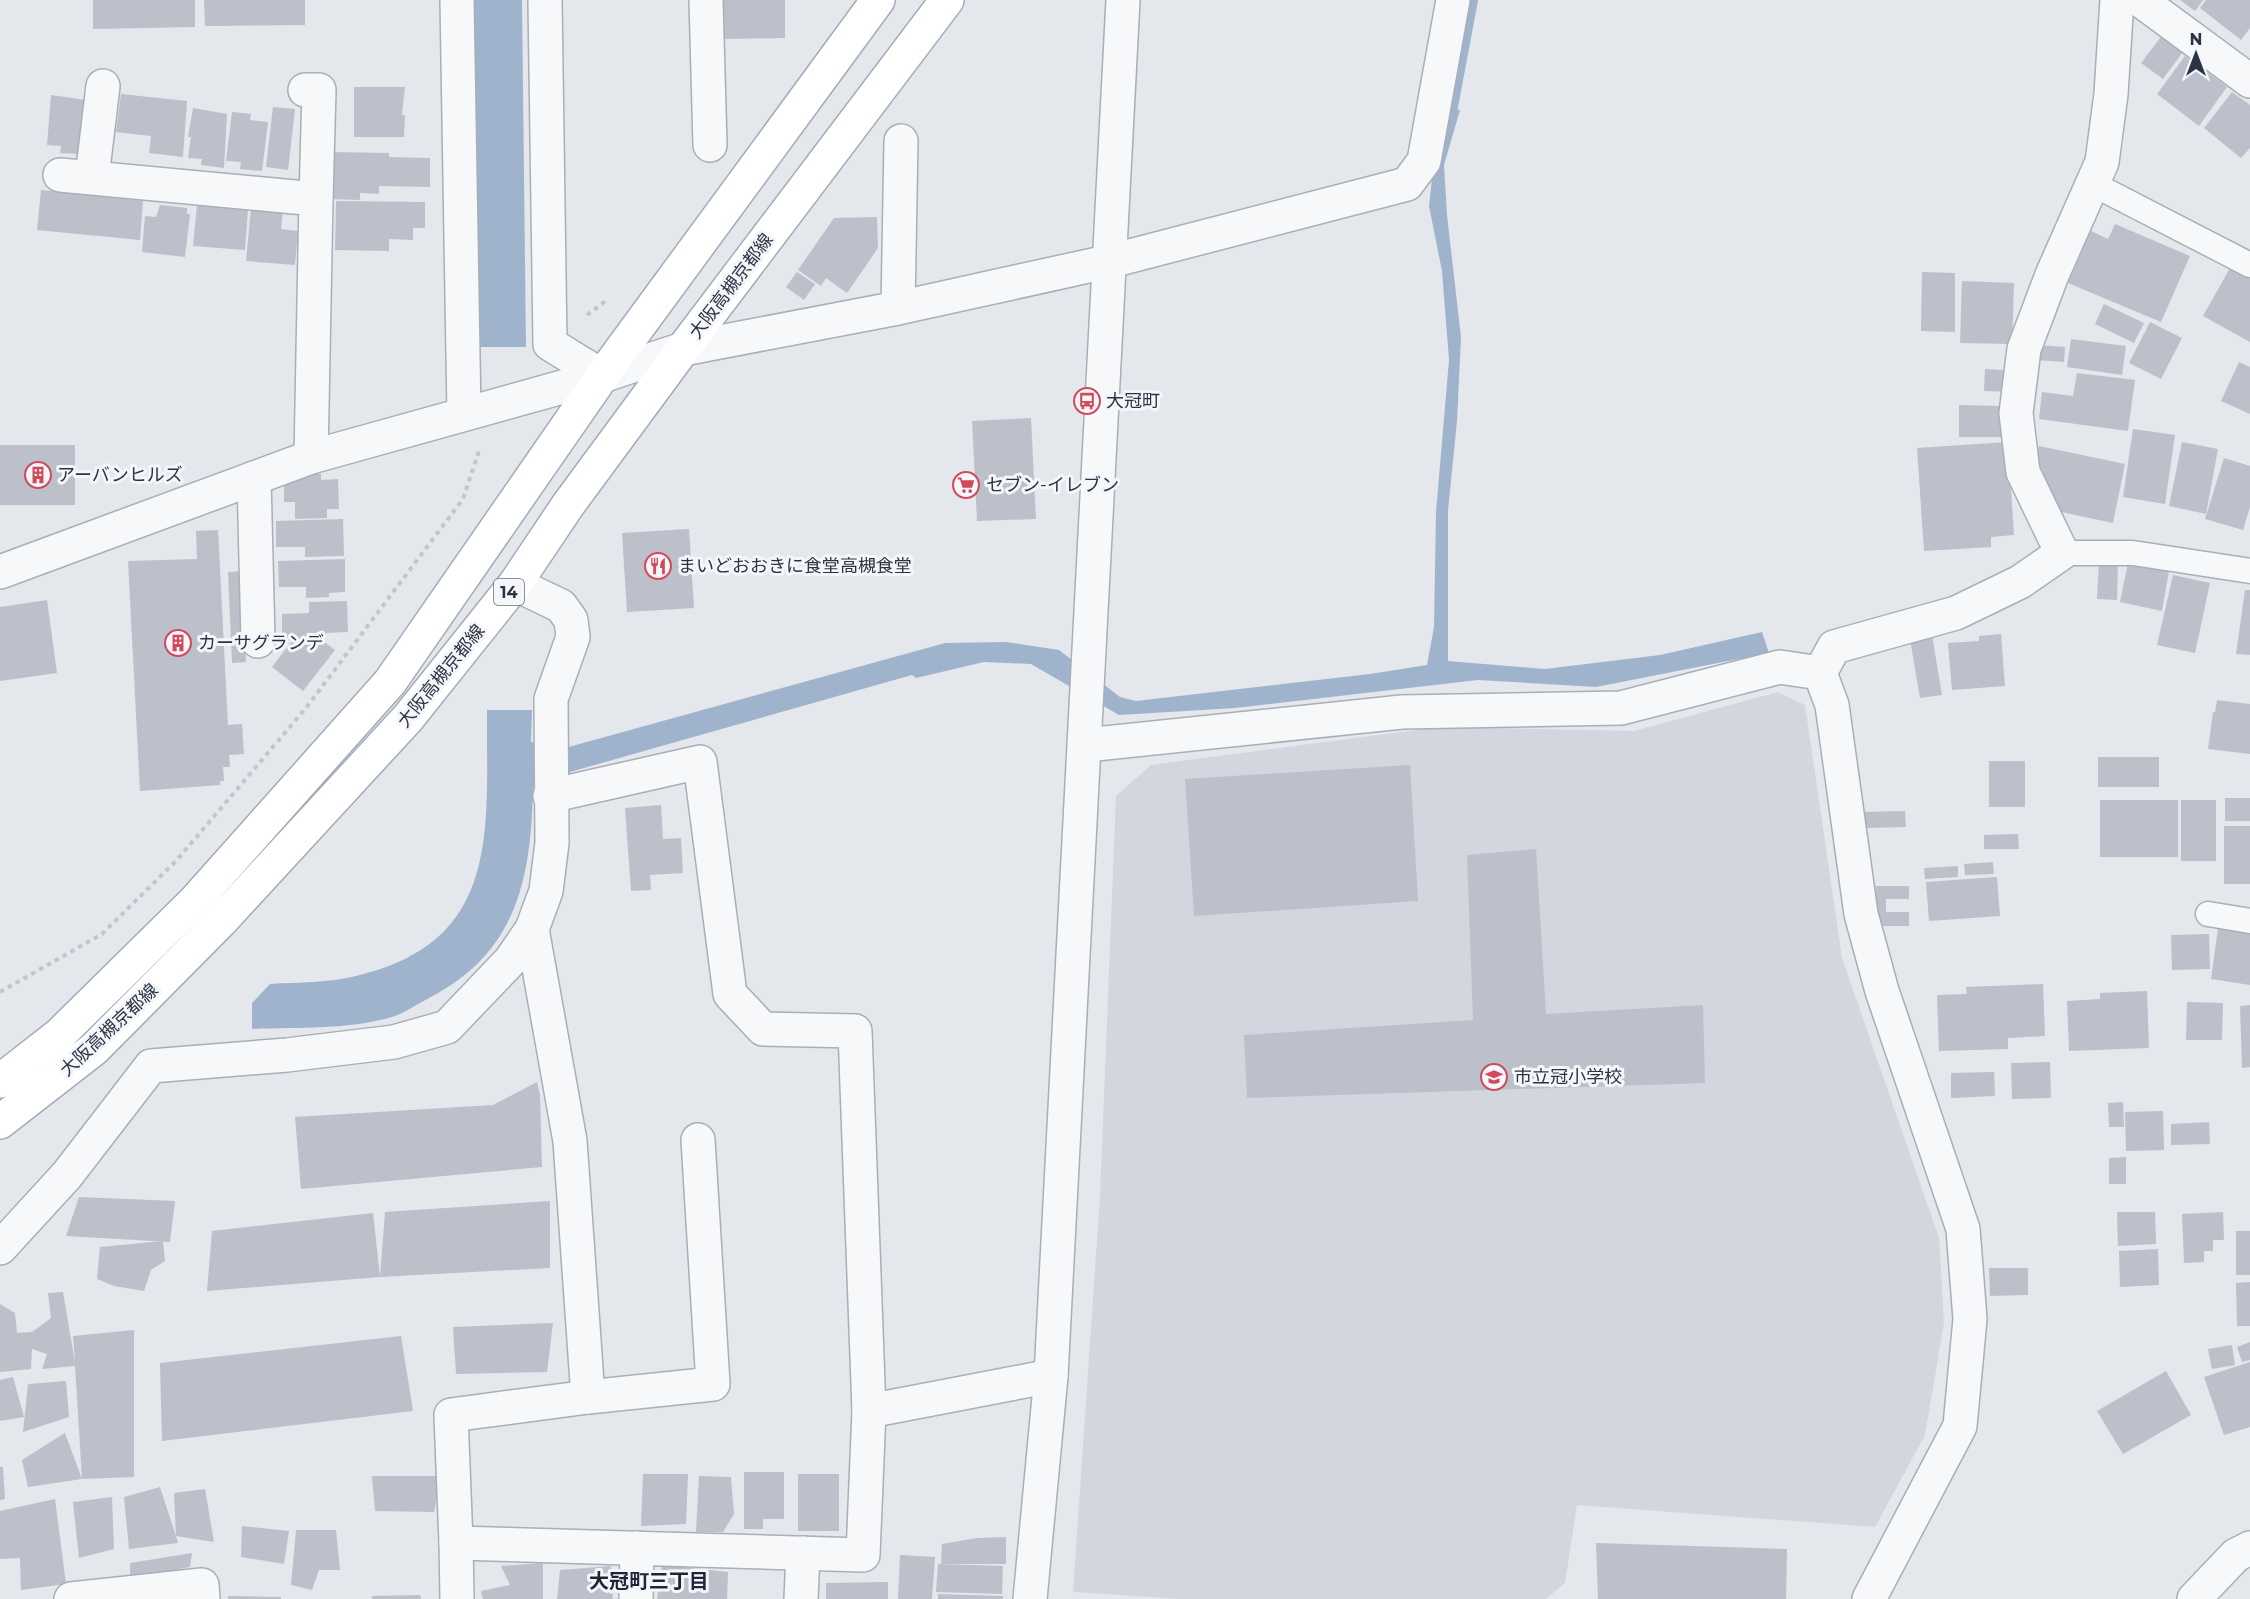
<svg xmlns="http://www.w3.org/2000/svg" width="2250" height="1599" viewBox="0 0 2250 1599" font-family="Montserrat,'Noto Sans JP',sans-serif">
<rect width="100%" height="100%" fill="#e4e7ec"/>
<polygon fill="#d2d6de" points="1778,692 1805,705 1842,958 1939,1238 1944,1323 1925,1435 1875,1527 1577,1505 1565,1583 1546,1599 1182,1599 1073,1592 1100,1197 1116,796 1151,765 1439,727 1634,731"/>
<g fill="#9fb4cc">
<polygon points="471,0 522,0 526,347 476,347"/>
<path d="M 1445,108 L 1460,110 L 1444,165 L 1447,215 L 1461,337 L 1457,421 L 1448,511 L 1448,661 L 1545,669 L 1660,655 L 1762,632 L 1769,653 L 1596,687 L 1478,680 L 1235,708 L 1119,715 L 1031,664 L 984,662 L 916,678 L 912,675 L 570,772 L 533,788 C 531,879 517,953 429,998 C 417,1004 405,1013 392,1017 C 348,1030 298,1027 252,1029 L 252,1003 L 270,984 C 298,982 329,983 356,976 C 503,942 486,829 487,710 L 532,710 L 531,742 L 565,748 L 945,643 L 1006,642 L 1059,650 L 1120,697 L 1136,701 L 1370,674 L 1427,665 L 1434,627 L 1436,512 L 1449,360 L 1442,271 L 1429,206 L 1434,161 Z"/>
</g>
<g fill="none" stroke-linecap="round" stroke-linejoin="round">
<polyline stroke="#9fb4cc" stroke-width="12" points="1449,123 1472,0"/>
</g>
<g fill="#bbc0ca">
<polygon points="93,0 195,0 195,27 93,29"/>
<polygon points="204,0 305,0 305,25 205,26"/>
<polygon points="724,0 785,0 785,38 724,39"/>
<polygon points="2180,0 2203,0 2195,11"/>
<polygon points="2206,0 2250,0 2250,28 2241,40 2200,8"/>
<polygon points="2164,33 2185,49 2163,79 2141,63"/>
<polygon points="2185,56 2227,87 2199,126 2157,94"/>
<polygon points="354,87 405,87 402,115 405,115 404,137 354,137"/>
<polygon points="2232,92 2250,105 2250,148 2241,158 2204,128"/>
<polygon points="121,94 187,101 183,157 149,153 151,136 116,132"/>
<polygon points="51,95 86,100 81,154 60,153 61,146 47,145"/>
<polygon points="273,107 295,109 288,170 266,167"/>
<polygon points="193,108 227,114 224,168 201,165 202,159 188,158 191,137 188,137"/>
<polygon points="232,112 251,114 250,120 268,122 262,171 240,169 241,162 226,161"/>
<polygon points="331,152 389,153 389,157 430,158 430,187 379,186 379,194 360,193 360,200 330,199"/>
<polygon points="41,190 143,201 140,240 37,230"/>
<polygon points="336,201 425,202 425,228 413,228 413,240 389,239 389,251 335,250"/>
<polygon points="160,205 187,208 187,214 190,214 185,257 142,252 145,216 156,217"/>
<polygon points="197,205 248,210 245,250 193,246"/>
<polygon points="251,208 283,211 281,229 298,231 295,265 246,261"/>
<polygon points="877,217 878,248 847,293 826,278 821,286 798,270 834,218"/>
<polygon points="2115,224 2190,256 2161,322 2068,283 2091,231 2108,239"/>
<polygon points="2230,268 2250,279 2250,342 2203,316"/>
<polygon points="797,272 815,284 804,300 786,287"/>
<polygon points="1922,272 1955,273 1955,332 1921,331"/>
<polygon points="1962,281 2014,283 2012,344 1960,343"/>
<polygon points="2104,304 2144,323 2134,343 2095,324"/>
<polygon points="2150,322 2182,338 2161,379 2129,363"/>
<polygon points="2071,339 2126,346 2122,375 2067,367"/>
<polygon points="2037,345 2065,347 2064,362 2036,360"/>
<polygon points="2239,362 2250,367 2250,414 2221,401"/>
<polygon points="1985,369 2015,371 2014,392 1984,391"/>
<polygon points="2077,373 2135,380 2128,431 2039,419 2042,392 2073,396"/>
<polygon points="1959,405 2001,406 2001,437 1959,437"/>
<polygon points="1031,418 1036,519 977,521 972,421"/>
<polygon points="2133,429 2175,435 2165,504 2123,497"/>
<polygon points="2008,442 2014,535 1991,537 1991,547 1924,551 1917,448"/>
<polygon points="2182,442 2218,449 2206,514 2169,506"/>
<rect x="0" y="445" width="75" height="60"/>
<polygon points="2039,446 2125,464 2113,523 2047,509 2037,493 2042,469 2034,467"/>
<polygon points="2224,458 2250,466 2250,507 2243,530 2205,519"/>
<polygon points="300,474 321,474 321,480 338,479 339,509 327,509 327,518 295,519 295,502 284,502 284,481 294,481 294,476"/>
<polygon points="343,519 344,556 305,557 305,547 276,547 276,521"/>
<polygon points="689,529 694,608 627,612 622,533"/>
<polygon points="218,530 228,725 242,724 244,754 229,755 230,767 223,767 224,781 220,781 220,785 140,791 128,561 197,559 196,531"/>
<polygon points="345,559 345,592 329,593 329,597 306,598 306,587 279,587 278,561"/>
<polygon points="2099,562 2118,563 2117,600 2097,599"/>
<polygon points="2128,563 2169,571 2162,611 2120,602"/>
<polygon points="242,571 246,662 232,663 228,572"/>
<polygon points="2173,575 2210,583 2195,653 2157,645"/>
<polygon points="2245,590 2250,590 2250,655 2236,654"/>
<polygon points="47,600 57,673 0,681 0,607"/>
<polygon points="347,601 348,632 326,633 326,639 282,640 282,614 309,613 309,602"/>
<polygon points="2001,634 2005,686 1952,690 1948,643 1979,641 1979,636"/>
<polygon points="1932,635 1942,695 1920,698 1910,639"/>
<polygon points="323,641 335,650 303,691 272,667 291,642"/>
<polygon points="2217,700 2250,704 2250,754 2208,749 2213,712 2215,712"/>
<rect x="2098" y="757" width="61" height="30"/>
<rect x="1989" y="761" width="36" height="46"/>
<polygon points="1410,765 1418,901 1194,916 1185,779"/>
<rect x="2225" y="798" width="25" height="23"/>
<rect x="2100" y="800" width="78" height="57"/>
<rect x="2181" y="800" width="35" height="61"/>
<polygon points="661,805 663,839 681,838 683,873 650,875 651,890 631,891 625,808"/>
<polygon points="1905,811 1906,827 1865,828 1864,812"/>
<rect x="2224" y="826" width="26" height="58"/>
<polygon points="2018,834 2019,849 1984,849 1984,835"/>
<polygon points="1536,849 1546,1014 1703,1005 1705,1083 1247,1098 1244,1035 1473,1020 1467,855"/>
<polygon points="1993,862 1994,874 1965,875 1964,864"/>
<polygon points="1958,866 1958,877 1925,879 1924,868"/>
<polygon points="1997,877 2000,916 1929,921 1926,882"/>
<polygon points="1876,886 1909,886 1909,899 1886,899 1886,912 1909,912 1909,926 1877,926"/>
<polygon points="2218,928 2250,932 2250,985 2211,979"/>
<polygon points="2209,934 2210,969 2172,970 2171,935"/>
<polygon points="2043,984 2045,1036 2008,1038 2008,1049 1939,1051 1937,995 1967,994 1966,987"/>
<polygon points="2147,991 2149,1048 2069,1051 2067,1001 2100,999 2100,993"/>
<polygon points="2187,1002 2223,1003 2222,1040 2186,1040"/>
<polygon points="2250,1005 2250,1067 2242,1068 2240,1006"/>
<polygon points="2050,1062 2051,1098 2012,1099 2011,1063"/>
<polygon points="1994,1072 1995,1096 1951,1098 1951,1073"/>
<polygon points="537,1082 540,1095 542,1167 301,1189 295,1117 493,1105"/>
<polygon points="2123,1102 2124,1127 2109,1127 2108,1103"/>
<polygon points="2163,1111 2164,1150 2126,1151 2125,1112"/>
<polygon points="2209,1122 2210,1144 2171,1145 2171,1124"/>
<polygon points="2126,1157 2126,1184 2109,1184 2109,1158"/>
<polygon points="79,1197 175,1201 170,1242 66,1236"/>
<polygon points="550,1201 550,1268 380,1277 385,1212"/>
<polygon points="2117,1212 2155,1212 2156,1244 2118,1246"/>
<polygon points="2223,1212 2224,1240 2213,1240 2213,1251 2204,1251 2204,1262 2184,1263 2182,1214"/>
<polygon points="373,1213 380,1277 207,1291 212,1231"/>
<rect x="2236" y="1231" width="14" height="44"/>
<polygon points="163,1241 165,1261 151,1270 144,1291 114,1286 97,1279 100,1247"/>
<polygon points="2158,1249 2159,1285 2120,1287 2119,1251"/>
<polygon points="1989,1268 2028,1268 2028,1295 1990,1296"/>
<polygon points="2250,1282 2250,1326 2237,1326 2236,1283"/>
<polygon points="63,1292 75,1363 73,1336 134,1330 134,1477 82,1479 75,1366 42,1369 47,1354 32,1349 31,1369 0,1372 0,1304 15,1313 17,1333 32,1332 51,1318 48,1293"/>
<polygon points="553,1323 547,1372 456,1374 453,1327"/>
<polygon points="401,1336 413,1411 162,1441 160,1363"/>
<polygon points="2250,1342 2250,1360 2242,1362 2237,1347"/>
<polygon points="2232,1345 2235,1365 2212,1369 2208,1349"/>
<polygon points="2250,1362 2250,1427 2224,1435 2204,1377"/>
<polygon points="2166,1371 2191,1415 2123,1454 2097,1411"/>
<polygon points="13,1377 24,1417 0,1421 0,1380"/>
<polygon points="66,1381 69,1417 23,1432 28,1384"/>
<polygon points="65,1433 82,1479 28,1487 22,1460"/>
<polygon points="0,1467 3,1467 5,1499 0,1500"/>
<polygon points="744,1472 784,1472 784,1519 763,1519 763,1529 744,1529"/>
<polygon points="643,1474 688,1474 686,1524 641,1526"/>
<rect x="798" y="1474" width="41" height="57"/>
<polygon points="372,1476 441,1476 434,1512 375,1511"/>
<polygon points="699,1476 731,1477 734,1514 723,1532 696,1532"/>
<polygon points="160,1487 176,1536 174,1493 205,1489 214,1542 176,1536 178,1543 129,1549 124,1497"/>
<polygon points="112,1497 114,1549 79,1558 73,1502"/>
<polygon points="55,1499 66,1584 21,1590 20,1558 0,1559 0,1511"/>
<polygon points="242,1526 289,1531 284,1564 241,1557"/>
<polygon points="296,1530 336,1530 340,1570 319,1570 312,1590 291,1585"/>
<polygon points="1006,1537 1006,1564 941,1564 942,1544 977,1538"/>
<polygon points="1596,1543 1787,1549 1786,1599 1598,1599"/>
<polygon points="192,1553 190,1567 130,1579 130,1563"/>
<polygon points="900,1555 935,1557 932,1599 898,1599"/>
<polygon points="543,1563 543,1599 483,1599 481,1591 510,1585 501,1566"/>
<polygon points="938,1564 1003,1566 1002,1594 936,1592"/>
<polygon points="662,1565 728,1572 727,1599 657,1599"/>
<polygon points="611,1566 613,1599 557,1599 560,1570"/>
<polygon points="888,1582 888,1599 826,1599 826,1583"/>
<polygon points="938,1594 1003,1596 1003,1599 938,1599"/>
<polygon points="420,1595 421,1599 372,1599 372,1596"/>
<polygon points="228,1596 281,1597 281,1599 228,1599"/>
</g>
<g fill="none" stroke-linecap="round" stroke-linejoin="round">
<defs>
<g id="service">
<polyline points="2093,184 2250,265"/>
<polyline points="2062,553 2133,553 2250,571"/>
<polyline points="2208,914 2250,921"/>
</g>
<g id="minor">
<polyline points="457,0 464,414"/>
<polyline points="545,0 550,344 602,376 683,349 898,308 1111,261 1407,184 1424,161 1453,0"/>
<polyline points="706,0 710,145"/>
<polyline points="2140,0 2250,81"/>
<polyline points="305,90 319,90 316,199"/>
<polyline points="60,175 316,199 311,457"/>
<polyline points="92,177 103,86"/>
<polyline points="898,308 901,141"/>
<polyline points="254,478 258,641"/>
<polyline points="0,572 311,457 602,376"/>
<polyline points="1820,673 1832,705 1861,914 1882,991 1963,1229 1970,1319 1960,1426 1869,1599"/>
<polyline points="1820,673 1834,647 1956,613 2020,582 2062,553 2023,472 2016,413 2024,349 2052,275 2102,162 2111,94 2117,0"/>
<polyline points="1086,745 1402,712 1621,708 1780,667 1820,673"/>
<polyline points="550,796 700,762 730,994 763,1029 855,1031 869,1411 1051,1376"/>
<polyline points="532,929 570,1141 588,1397 451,1415 456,1543 863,1555 869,1411"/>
<polyline points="0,1248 67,1175 151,1066 287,1055 394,1042 447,1027 510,961 532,929 546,891 552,843 551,699 573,637 571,620 561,606 515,584"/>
<polyline points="588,1397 713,1384 698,1140"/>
<polyline points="456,1543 457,1599"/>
<polyline points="71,1599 202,1585 203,1599"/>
<polyline points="636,1599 637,1548"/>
<polyline points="801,1599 803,1553"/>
<polyline points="2194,1599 2236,1555 2250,1548"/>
</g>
<polyline id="tertiary" points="1030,1599 1051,1376 1123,0"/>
<g id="primary">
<polyline points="0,1081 59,1035 195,901 390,682 602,376 878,0"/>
<polyline points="0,1122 94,1049 220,922 408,718 515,584 568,505 683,349 947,0"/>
</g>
</defs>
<use href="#service" stroke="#a9aeb7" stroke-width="27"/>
<use href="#minor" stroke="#a9aeb7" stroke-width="36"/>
<use href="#tertiary" stroke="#a9aeb7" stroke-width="36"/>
<use href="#primary" stroke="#a3abb8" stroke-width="36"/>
<g stroke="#c2c5cb" stroke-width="4" stroke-dasharray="4.5 4.5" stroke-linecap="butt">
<polyline points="587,315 607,300"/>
<polyline points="0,992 102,934 176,861 306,708 463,499 479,451"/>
</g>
<use href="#service" stroke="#f7f8fa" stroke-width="24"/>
<use href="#minor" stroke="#f7f8fa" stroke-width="33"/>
<use href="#tertiary" stroke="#f7f8fa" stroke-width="33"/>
<use href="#primary" stroke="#fff" stroke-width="33"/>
</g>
<defs>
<symbol id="bus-ring" viewBox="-11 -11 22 22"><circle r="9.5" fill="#f4f6f9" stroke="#d1495b" stroke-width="1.5"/><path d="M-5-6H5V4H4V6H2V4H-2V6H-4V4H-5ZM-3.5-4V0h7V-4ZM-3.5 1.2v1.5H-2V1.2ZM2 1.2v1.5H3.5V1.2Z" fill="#d1495b"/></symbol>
<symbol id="building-ring" viewBox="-11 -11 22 22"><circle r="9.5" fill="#f4f6f9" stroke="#d1495b" stroke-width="1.5"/><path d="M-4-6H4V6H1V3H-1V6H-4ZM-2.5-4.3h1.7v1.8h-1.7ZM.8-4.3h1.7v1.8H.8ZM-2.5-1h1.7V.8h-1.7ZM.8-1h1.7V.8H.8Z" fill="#d1495b"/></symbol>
<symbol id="supermarket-ring" viewBox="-11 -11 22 22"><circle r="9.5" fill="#f4f6f9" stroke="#d1495b" stroke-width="1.5"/><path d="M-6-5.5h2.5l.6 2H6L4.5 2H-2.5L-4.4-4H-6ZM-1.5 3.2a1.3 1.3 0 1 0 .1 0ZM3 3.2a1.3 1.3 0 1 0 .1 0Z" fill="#d1495b"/></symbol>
<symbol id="restaurant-ring" viewBox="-11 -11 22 22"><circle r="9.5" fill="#f4f6f9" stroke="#d1495b" stroke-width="1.5"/><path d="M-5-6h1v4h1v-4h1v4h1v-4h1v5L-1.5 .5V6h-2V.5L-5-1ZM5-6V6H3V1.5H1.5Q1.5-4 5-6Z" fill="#d1495b"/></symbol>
<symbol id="school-ring" viewBox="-11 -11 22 22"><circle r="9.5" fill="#f4f6f9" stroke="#d1495b" stroke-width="1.5"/><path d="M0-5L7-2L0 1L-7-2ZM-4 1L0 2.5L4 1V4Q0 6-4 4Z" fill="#d1495b"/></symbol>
</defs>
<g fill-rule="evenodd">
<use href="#bus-ring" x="1072" y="386" width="30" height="30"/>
<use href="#building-ring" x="23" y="460" width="30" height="30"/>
<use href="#supermarket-ring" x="951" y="470" width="30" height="30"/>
<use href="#restaurant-ring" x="643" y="551" width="30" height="30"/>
<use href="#building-ring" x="163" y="628" width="30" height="30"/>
<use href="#school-ring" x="1479" y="1062" width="30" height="30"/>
</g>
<g text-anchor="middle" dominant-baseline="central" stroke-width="6" stroke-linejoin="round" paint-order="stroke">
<rect fill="#f4f6f9" stroke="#676e7b" stroke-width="1.5" x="494" y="579" width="30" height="26" rx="4.5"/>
<g font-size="16" font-weight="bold" fill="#2b3445">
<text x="509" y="592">14</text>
</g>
<g font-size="18" fill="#2b3445" stroke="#f4f6f9">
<text transform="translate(731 286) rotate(-53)">大阪高槻京都線</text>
<text transform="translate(441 676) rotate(-51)">大阪高槻京都線</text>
<text transform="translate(109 1030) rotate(-43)">大阪高槻京都線</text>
</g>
<g font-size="18" fill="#2b3445" stroke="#f4f6f9" text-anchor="start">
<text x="1106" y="401">大冠町</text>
<text x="57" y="475">アーバンヒルズ</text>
<text x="986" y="485">セブン-イレブン</text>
<text x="678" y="566">まいどおおきに食堂高槻食堂</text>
<text x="198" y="643">カーサグランデ</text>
<text x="1514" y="1077">市立冠小学校</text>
</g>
<g font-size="20" font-weight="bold" fill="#1d2536" stroke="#f4f6f9">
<text x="649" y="1581">大冠町三丁目</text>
</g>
</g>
<g transform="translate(2196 54)" stroke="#f4f6f9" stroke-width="4.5" paint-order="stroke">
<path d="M0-4.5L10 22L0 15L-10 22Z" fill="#2b3445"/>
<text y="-9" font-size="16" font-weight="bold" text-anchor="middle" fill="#2b3445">N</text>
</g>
</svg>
